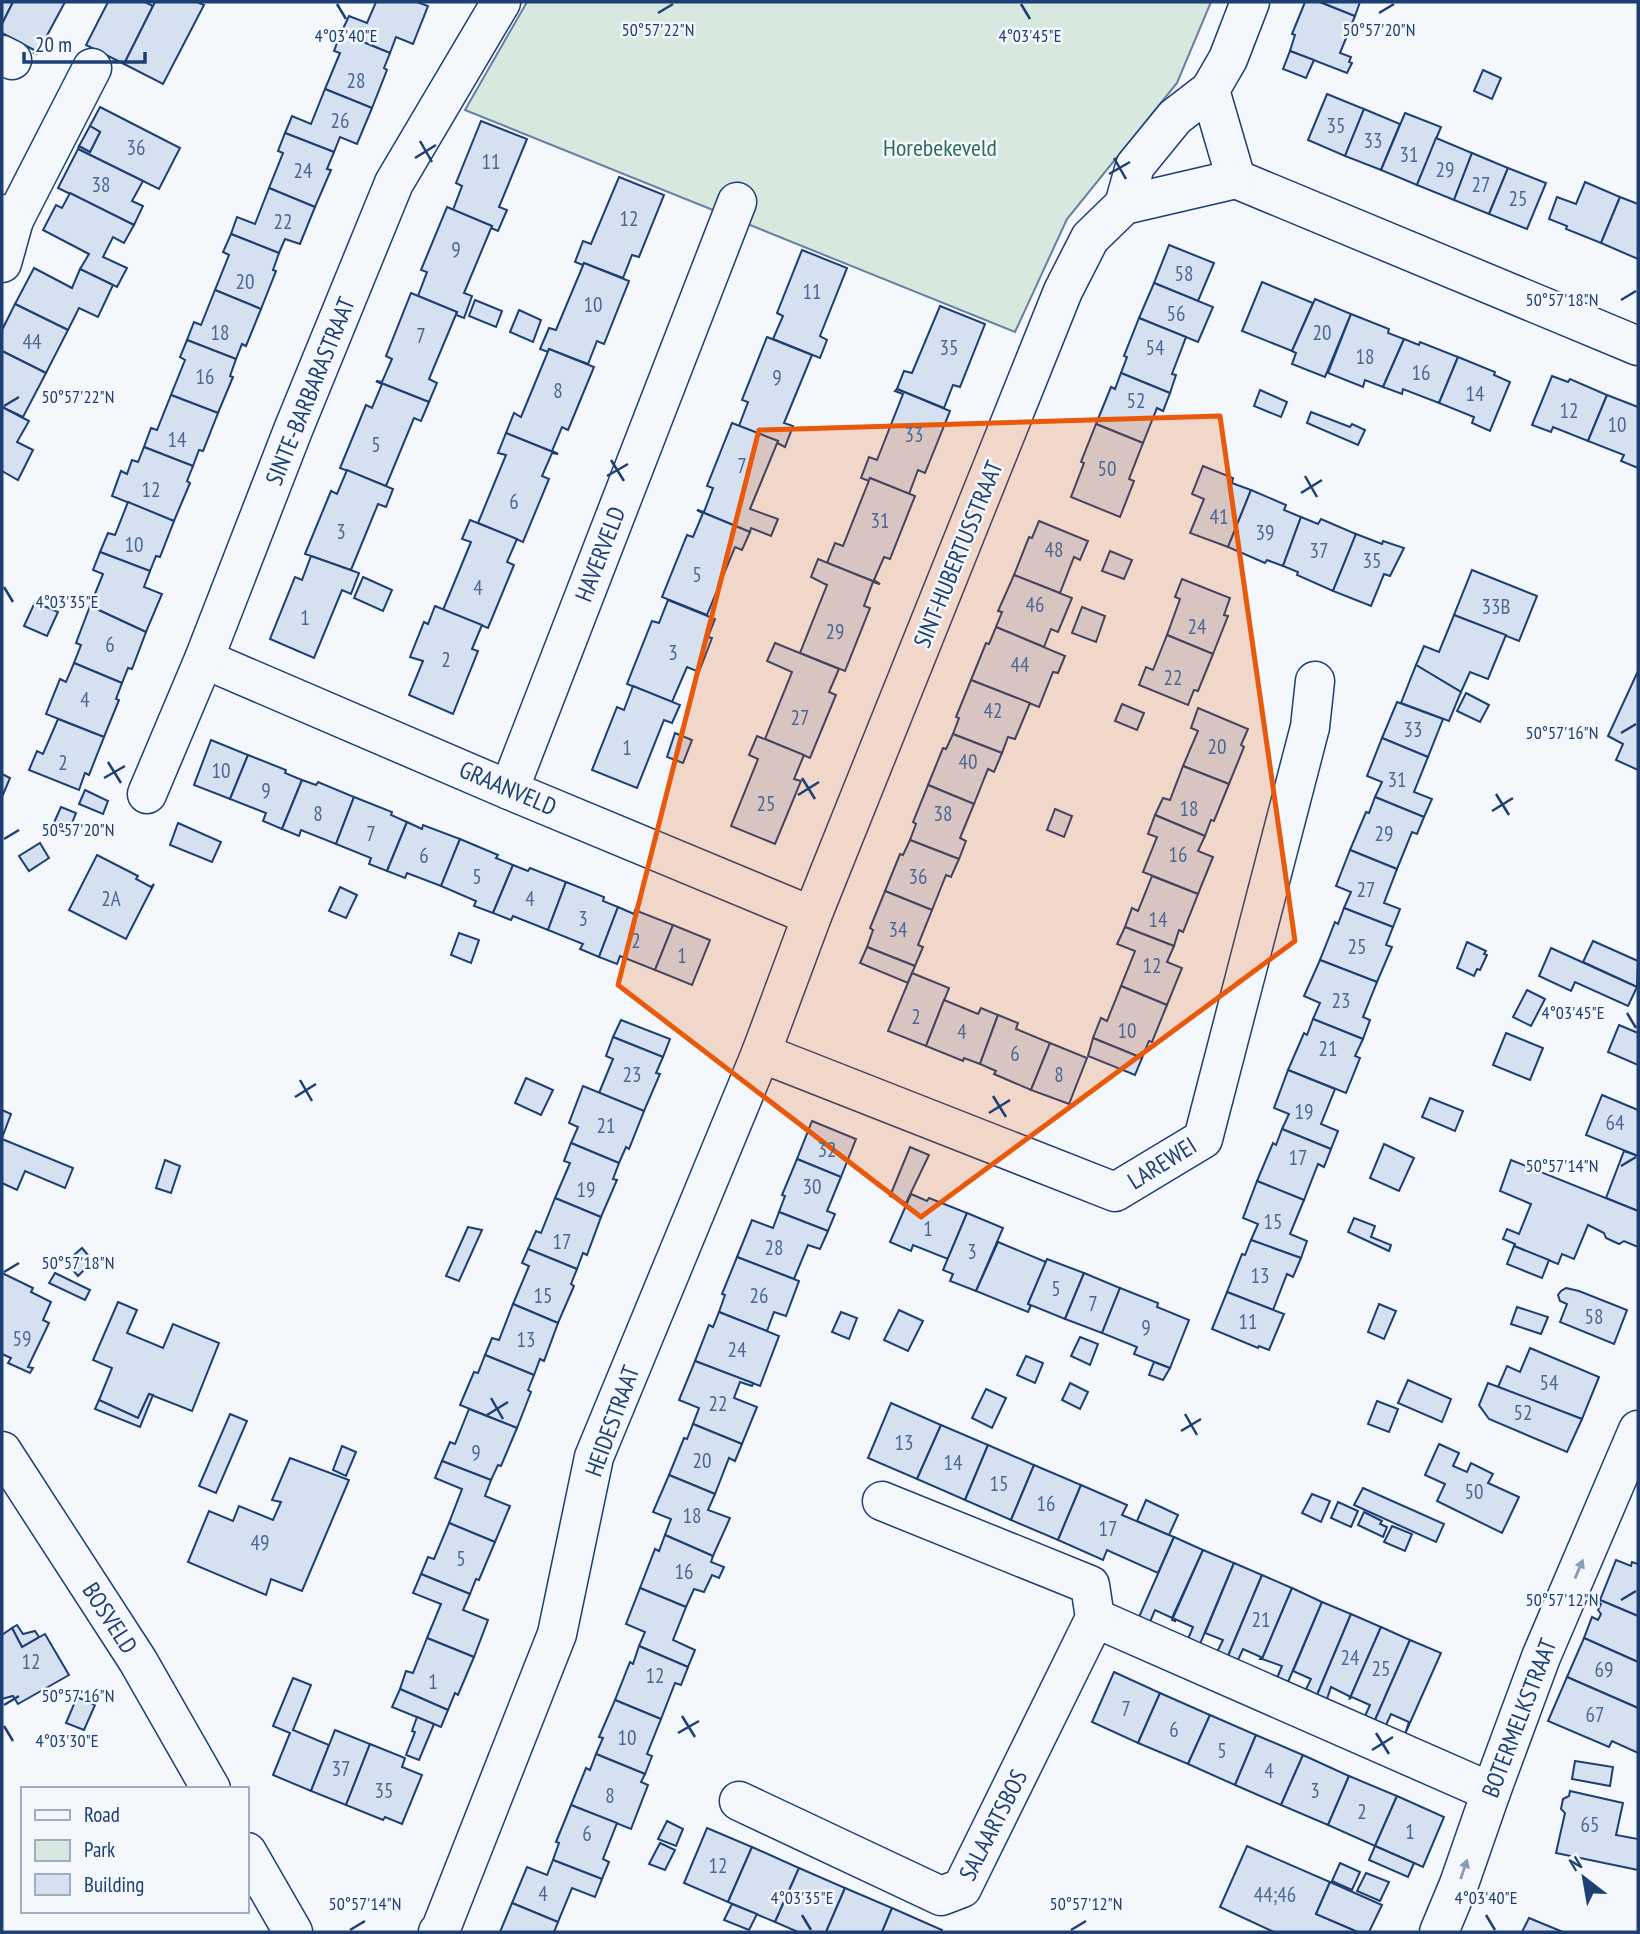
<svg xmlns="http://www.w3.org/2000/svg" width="1640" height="1934" viewBox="0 0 1640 1934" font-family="'PT Sans Narrow',sans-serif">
<rect width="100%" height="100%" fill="#f4f7fb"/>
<polygon fill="#d7e8df" stroke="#687fa3" stroke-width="2" points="527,2 1211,2 1177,83 1067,219 1015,332 465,110"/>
<g fill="#d5e0f0" stroke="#1d3f73" stroke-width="2">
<polygon points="2,2 13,2 2,24"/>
<polygon points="13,2 65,2 37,54 34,53 36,51 2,33 2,24"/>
<polygon points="108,2 145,2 153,6 124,64 86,45"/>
<polygon points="155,2 197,2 204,5 163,84 124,64"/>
<polygon points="376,2 417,2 428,6 413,44 396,37 390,53 341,33 349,16 367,23"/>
<polygon points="1305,2 1320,2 1355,16 1340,53 1351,57 1349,62 1352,63 1347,73 1290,51 1295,35 1292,34"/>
<polygon points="1320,2 1360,2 1355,16"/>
<polygon points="341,33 390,53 384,68 387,70 372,108 325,89 340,53 334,51"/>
<polygon points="1290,51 1314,60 1306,78 1283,69"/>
<polygon points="1483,70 1501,78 1492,99 1474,91"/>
<polygon points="325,89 372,108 357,144 340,137 334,152 285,133 292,116 311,124"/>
<polygon points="1327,94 1364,109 1345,156 1308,140"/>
<polygon points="100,107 180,148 159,189 78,149 79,146 90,152 100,132 90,126"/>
<polygon points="1364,109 1400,124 1381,170 1345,156"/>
<polygon points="1405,113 1441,127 1417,185 1381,170"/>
<polygon points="481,121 527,139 499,207 507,210 498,231 491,228 492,226 453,210 462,186 456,183"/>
<polygon points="90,126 100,132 90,152 79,146"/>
<polygon points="285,133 334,152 327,169 331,170 315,207 269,188 283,153 278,151"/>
<polygon points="1436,138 1472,153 1454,200 1417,185"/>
<polygon points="78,149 143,181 132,201 143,206 134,225 58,188"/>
<polygon points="1472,153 1508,168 1489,214 1454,200"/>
<polygon points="1508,168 1546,183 1527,229 1489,214"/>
<polygon points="619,177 664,195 639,257 632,255 623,278 584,263 583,265 575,262 583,241 591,244"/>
<polygon points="1585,182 1620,197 1601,243 1566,229 1567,226 1549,219 1557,197 1576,204"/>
<polygon points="269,188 315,207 300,244 285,239 279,253 231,234 237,217 255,224"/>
<polygon points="70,193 134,225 124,243 113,237 103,257 127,268 117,287 80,269 89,254 43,230 56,205 62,208"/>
<polygon points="1620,197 1638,204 1638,259 1601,243"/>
<polygon points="447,207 492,226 464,293 472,296 464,318 456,315 457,312 418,296 427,272 421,270"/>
<polygon points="231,234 279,253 273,270 276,271 261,309 215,290 229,255 223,252"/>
<polygon points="1169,245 1214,263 1198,301 1154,283"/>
<polygon points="802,250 847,268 820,336 827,340 820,358 773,339 783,316 777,313"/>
<polygon points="584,263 629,281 604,344 597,341 588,364 549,349 548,352 540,349 549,328 556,330"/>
<polygon points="34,268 72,288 80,269 113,285 98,317 79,308 68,330 15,304"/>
<polygon points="1262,282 1313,303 1292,351 1242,331"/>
<polygon points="1154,283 1213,307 1198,342 1139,318"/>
<polygon points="215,290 261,309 246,346 242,344 236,359 187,340 194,322 201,325"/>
<polygon points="411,293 457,312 429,379 437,383 429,402 376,381 382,382 392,359 386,356"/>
<polygon points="1315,299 1351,314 1325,377 1292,364 1296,353 1292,351"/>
<polygon points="475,300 502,311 496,327 469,316"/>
<polygon points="15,304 68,330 46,373 2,351 2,330"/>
<polygon points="940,306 985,324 960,387 953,385 944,408 897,389 904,371 912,373"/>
<polygon points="519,310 541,320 533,342 510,332"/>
<polygon points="1351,314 1389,329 1388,333 1404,339 1383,387 1365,380 1363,387 1328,373"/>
<polygon points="1139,318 1186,337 1172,374 1176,375 1170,393 1121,373 1127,357 1124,356"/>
<polygon points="767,337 812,355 784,423 793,426 785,447 777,443 778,441 739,426 748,402 742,400"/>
<polygon points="1404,339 1419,345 1420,342 1458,357 1439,403 1403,389 1402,394 1383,387"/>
<polygon points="187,340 236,359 230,376 233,377 218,413 171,395 185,360 180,357"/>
<polygon points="549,349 594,367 568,430 562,427 552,451 558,454 506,433 514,413 521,417"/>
<polygon points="2,351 46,373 23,417 2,407"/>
<polygon points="1458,357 1495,372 1494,375 1510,382 1490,431 1472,423 1474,417 1439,403"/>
<polygon points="1121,373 1170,393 1163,411 1157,408 1143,443 1096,424 1111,387 1115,389"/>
<polygon points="1552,376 1568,382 1570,379 1607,395 1588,441 1553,427 1551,432 1532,425"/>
<polygon points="376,381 429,402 421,421 414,418 386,486 340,468 366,405 372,408 382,384"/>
<polygon points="897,389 950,411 925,473 918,470 909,494 870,478 869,481 861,478 869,457 877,460 903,394 895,391"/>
<polygon points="1260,390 1287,402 1281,417 1254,406"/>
<polygon points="171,395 218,413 203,451 199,450 193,466 144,447 151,428 157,430"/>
<polygon points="1607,395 1638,407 1638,468 1621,461 1624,455 1588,441"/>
<polygon points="2,407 29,421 17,442 33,450 18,480 2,471"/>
<polygon points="1311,412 1350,427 1352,424 1365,430 1358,445 1307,423"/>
<polygon points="732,423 778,441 750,509 778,519 771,536 751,528 750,532 697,510 704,512 713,488 707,486"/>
<polygon points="1096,424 1143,443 1129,479 1134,481 1120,517 1071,497 1084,463 1081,462"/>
<polygon points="506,433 558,454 552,453 542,476 549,479 523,542 478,523 506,455 498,453"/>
<polygon points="144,447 193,466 187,481 190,483 174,521 112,496 121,471 127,474 132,460 138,462"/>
<polygon points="1203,466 1233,478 1232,483 1251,490 1228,547 1190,533 1204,499 1192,494"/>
<polygon points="347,470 393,489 386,507 378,504 351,570 305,554 331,491 337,494"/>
<polygon points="870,478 915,496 890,559 884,557 874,580 880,584 827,563 835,543 843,546"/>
<polygon points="1251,490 1286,505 1284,510 1301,517 1283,566 1267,560 1265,563 1228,547"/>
<polygon points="128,502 174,521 160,557 156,556 150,571 100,552 108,533 115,535"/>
<polygon points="697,510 750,532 742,550 735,547 707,615 662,597 687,535 693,537 703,513"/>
<polygon points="1301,517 1318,524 1321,519 1356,534 1333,591 1297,575 1298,572 1283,566"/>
<polygon points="470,520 517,539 507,562 514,565 488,628 443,610 471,542 462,539"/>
<polygon points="1039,521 1088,541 1080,560 1074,557 1060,593 1014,575 1029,537 1032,538"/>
<polygon points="1356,534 1382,544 1383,541 1404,548 1390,576 1384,574 1371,606 1333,591"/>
<polygon points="1110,551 1132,560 1124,579 1102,571"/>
<polygon points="100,552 150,571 144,587 162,594 146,632 90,606 103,574 93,570"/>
<polygon points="311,556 359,573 351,594 342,590 314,658 270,639 295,577 302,580"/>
<polygon points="818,559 880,584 873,582 864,606 870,608 845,671 800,653 827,585 811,577"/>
<polygon points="1472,570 1537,596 1519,641 1454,615"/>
<polygon points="1014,575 1072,598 1058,632 1051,629 1044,647 996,627 1002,612 998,611"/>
<polygon points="363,577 392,590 383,611 354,598"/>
<polygon points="1182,579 1230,598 1224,615 1228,616 1213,654 1167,635 1180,599 1175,597"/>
<polygon points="668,600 715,619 708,637 712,638 699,672 687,667 672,702 627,684 652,621 659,623"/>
<polygon points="35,602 58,612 47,636 24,626"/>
<polygon points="90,606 146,632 132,669 128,668 122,683 74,663 81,645 76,643"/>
<polygon points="435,606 482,625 472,649 478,651 453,714 409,695 423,661 410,657 424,622 428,624"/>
<polygon points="1082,607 1105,616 1096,642 1072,633"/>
<polygon points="1454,615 1506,635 1488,679 1470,672 1461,692 1416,665 1424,646 1439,652"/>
<polygon points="996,627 1065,656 1058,673 1053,672 1039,707 971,680 986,643 989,644"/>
<polygon points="1167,635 1213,654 1198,691 1194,690 1188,705 1139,685 1146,667 1153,670"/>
<polygon points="775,643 839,669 829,692 836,695 810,758 765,739 792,672 767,661"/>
<polygon points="74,663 122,683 116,699 119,700 104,737 46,714 60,679 66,682"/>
<polygon points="1416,665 1461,692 1449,721 1401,703"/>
<polygon points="1638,671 1638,770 1616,760 1623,744 1608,736"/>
<polygon points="971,680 1030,703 1015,739 1008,737 1002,753 953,734 959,718 956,717"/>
<polygon points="633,686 680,705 672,723 664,720 637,788 592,770 617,707 624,710"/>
<polygon points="1466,693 1489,705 1480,722 1457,711"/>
<polygon points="1397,702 1443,719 1428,757 1382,738"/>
<polygon points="1122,704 1144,713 1137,730 1115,721"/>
<polygon points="1198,708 1248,729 1241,745 1244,747 1229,784 1183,766 1198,731 1191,728"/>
<polygon points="58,719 104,737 89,775 85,773 79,790 29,770 37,751 43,754"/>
<polygon points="675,733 692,740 683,763 667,757"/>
<polygon points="953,734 1002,753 994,772 988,769 974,804 928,785 943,748 946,749"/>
<polygon points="757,736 804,755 794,779 801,781 775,844 731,826 758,759 749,755"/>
<polygon points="1382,738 1428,757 1414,792 1432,799 1424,817 1375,797 1382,782 1367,776"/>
<polygon points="211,740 248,755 230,799 194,785"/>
<polygon points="248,755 286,770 285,773 302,780 282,829 263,821 266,813 230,799"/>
<polygon points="1183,766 1229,784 1214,821 1211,820 1205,836 1155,815 1163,798 1170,800"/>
<polygon points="2,774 10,778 2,797"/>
<polygon points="302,780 316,785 318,782 354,797 336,844 301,830 299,836 282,829"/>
<polygon points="928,785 974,804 960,838 966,841 959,859 910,840 916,824 913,822"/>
<polygon points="85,790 108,801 103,814 79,804"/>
<polygon points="354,797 392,812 391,815 407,822 387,871 369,864 371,858 336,844"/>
<polygon points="1375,797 1424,817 1417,834 1412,832 1397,869 1350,850 1366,812 1369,813"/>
<polygon points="61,807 76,813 68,833 52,827"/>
<polygon points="1055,809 1072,816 1064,837 1047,830"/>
<polygon points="1155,815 1205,836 1198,851 1213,857 1198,894 1143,872 1157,837 1148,834"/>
<polygon points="407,822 422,829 423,825 460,839 441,886 407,873 405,878 387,871"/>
<polygon points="178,823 221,842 212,862 170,845"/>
<polygon points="460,839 498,855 496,858 513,865 493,913 474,906 476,901 441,886"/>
<polygon points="910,840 959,859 951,877 946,875 932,910 885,891 900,854 903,855"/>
<polygon points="40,843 49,858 29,871 19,856"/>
<polygon points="1350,850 1397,869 1384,903 1400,909 1393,927 1344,908 1351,892 1336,886"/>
<polygon points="97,855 138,876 136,879 151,887 154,884 126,939 69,910"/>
<polygon points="513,865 528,871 530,868 566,882 548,930 513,916 511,920 493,913"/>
<polygon points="1152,876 1198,894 1183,932 1179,930 1174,946 1125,927 1132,908 1138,911"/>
<polygon points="566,882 604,897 603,901 618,907 599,957 580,949 583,944 548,930"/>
<polygon points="340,887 357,895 346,918 329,911"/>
<polygon points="885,891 932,910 918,945 923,947 915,966 867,947 873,930 870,928"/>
<polygon points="618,907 634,914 635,910 673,925 655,970 620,956 617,964 599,957"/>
<polygon points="1344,908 1393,927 1386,945 1392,947 1377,982 1320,960 1335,922 1338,924"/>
<polygon points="673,925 710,940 692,985 655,970"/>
<polygon points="1125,927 1174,946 1167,962 1182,968 1167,1005 1121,986 1135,951 1117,944"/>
<polygon points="459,933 479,940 471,963 451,955"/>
<polygon points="1593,941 1638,961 1637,987 1583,962"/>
<polygon points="1467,942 1486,951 1484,954 1487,955 1480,970 1477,969 1474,976 1457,968"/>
<polygon points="867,947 915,966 908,983 860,963"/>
<polygon points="1551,948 1637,987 1628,1006 1575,982 1571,991 1539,976"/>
<polygon points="1320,960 1377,982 1363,1017 1370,1020 1363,1039 1313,1019 1320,1003 1304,996"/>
<polygon points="912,973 949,988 926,1046 888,1031"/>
<polygon points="1121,986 1167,1005 1152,1042 1149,1041 1142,1058 1093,1038 1101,1018 1107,1021"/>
<polygon points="1527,990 1545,999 1531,1026 1513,1017"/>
<polygon points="944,1000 978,1014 981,1008 998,1015 980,1064 964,1058 963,1061 926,1046"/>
<polygon points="998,1015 1018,1023 1016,1029 1050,1043 1031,1090 994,1074 996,1071 980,1064"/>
<polygon points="1313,1019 1363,1039 1355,1056 1360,1058 1346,1093 1288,1070 1304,1033 1307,1035"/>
<polygon points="621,1020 670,1039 663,1057 613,1037"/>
<polygon points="1619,1025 1638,1033 1638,1065 1608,1052"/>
<polygon points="1506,1033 1543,1048 1530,1080 1493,1065"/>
<polygon points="613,1037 663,1057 656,1073 660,1074 644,1111 599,1093 613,1059 606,1056"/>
<polygon points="1093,1038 1142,1058 1135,1075 1088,1056"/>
<polygon points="1050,1043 1087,1058 1069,1104 1031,1090"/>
<polygon points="1288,1070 1335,1089 1321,1124 1338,1131 1331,1149 1282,1129 1289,1114 1274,1108"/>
<polygon points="526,1078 553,1090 541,1115 515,1103"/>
<polygon points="583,1086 644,1111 629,1149 626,1147 619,1163 571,1143 578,1127 569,1123"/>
<polygon points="1602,1095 1638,1110 1638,1156 1586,1135"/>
<polygon points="1430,1098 1463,1111 1455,1131 1422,1117"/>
<polygon points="2,1110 11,1114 2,1138"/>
<polygon points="812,1121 856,1139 841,1177 797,1159"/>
<polygon points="1282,1129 1331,1149 1324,1167 1318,1164 1304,1200 1257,1181 1273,1143 1276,1145"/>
<polygon points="2,1139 73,1168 65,1188 25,1171 17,1190 2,1183"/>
<polygon points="571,1143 619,1163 613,1179 617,1180 601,1217 555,1198 570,1163 564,1161"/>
<polygon points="1384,1144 1414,1158 1399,1191 1370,1178"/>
<polygon points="910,1147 929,1155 906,1203 890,1196"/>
<polygon points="1624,1151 1638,1156 1638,1211 1606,1198"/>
<polygon points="797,1159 841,1177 827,1211 835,1214 828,1231 779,1212 785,1196 782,1195"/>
<polygon points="165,1160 180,1166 171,1193 156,1188"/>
<polygon points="1511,1160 1638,1211 1638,1247 1624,1241 1619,1244 1606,1238 1604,1233 1588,1225 1574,1259 1562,1254 1558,1264 1514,1246 1515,1244 1503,1239 1507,1229 1519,1234 1531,1204 1500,1191"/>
<polygon points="1257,1181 1304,1200 1290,1234 1307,1241 1301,1258 1251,1240 1258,1224 1243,1218"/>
<polygon points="911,1194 927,1201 929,1198 967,1213 948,1259 913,1245 911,1251 890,1242"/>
<polygon points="555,1198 601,1217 587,1255 583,1253 577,1269 528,1249 536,1231 541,1233"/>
<polygon points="779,1212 828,1231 820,1249 808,1245 794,1279 737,1257 752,1220 773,1228"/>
<polygon points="967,1213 1003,1228 976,1291 950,1281 953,1274 943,1270"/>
<polygon points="1354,1218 1375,1226 1371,1237 1391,1245 1389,1251 1348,1232"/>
<polygon points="468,1227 482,1230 459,1281 446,1276"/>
<polygon points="1251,1240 1301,1258 1293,1277 1287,1274 1273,1310 1227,1292 1242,1254 1245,1255"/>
<polygon points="998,1242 1046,1262 1028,1304 1031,1305 1028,1312 976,1291"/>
<polygon points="1514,1246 1549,1260 1542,1278 1507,1264"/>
<polygon points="82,1248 93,1261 78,1276 66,1262"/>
<polygon points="528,1249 577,1269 571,1284 574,1286 558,1323 513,1304 529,1266 522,1263"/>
<polygon points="737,1257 799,1281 786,1316 774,1312 767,1331 719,1312 725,1295 722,1294"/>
<polygon points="1047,1259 1084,1273 1065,1319 1028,1304"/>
<polygon points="2,1273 33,1288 31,1292 51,1302 43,1320 49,1323 28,1367 33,1368 30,1373 8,1363 11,1358 2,1354"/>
<polygon points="55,1273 90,1290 85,1300 49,1283"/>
<polygon points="1084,1273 1120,1288 1102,1333 1065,1319"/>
<polygon points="1120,1288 1158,1303 1157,1307 1189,1320 1170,1368 1134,1354 1137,1347 1102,1333"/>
<polygon points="1566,1288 1579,1291 1627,1310 1614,1344 1560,1322 1567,1304 1560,1301 1558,1295 1561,1291"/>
<polygon points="1227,1292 1284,1314 1269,1350 1259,1346 1258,1348 1212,1329"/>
<polygon points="118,1302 137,1310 127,1333 163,1348 173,1324 219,1343 192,1411 149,1394 138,1418 99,1400 112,1368 93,1360"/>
<polygon points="513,1304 558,1323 544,1361 540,1359 534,1375 485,1355 492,1338 499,1340"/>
<polygon points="1379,1304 1396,1311 1384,1339 1368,1332"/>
<polygon points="1517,1307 1548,1317 1541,1334 1511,1324"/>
<polygon points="899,1310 923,1321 908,1351 884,1340"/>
<polygon points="719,1312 779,1336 760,1386 695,1361 709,1325 713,1327"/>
<polygon points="841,1312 857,1318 849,1339 832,1332"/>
<polygon points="1080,1337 1098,1344 1090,1365 1071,1356"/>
<polygon points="1530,1348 1599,1377 1582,1419 1498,1387 1507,1366 1520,1372"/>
<polygon points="485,1355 534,1375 528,1390 531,1392 517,1428 460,1405 474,1372 478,1373"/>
<polygon points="1026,1356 1043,1363 1035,1383 1017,1375"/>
<polygon points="695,1361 753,1383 752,1386 740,1382 734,1398 757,1407 742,1444 693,1424 699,1408 679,1400"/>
<polygon points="1154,1362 1170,1368 1163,1380 1149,1375"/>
<polygon points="1408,1380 1451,1399 1442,1422 1398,1403"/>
<polygon points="1070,1383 1088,1392 1080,1409 1062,1400"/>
<polygon points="1488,1383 1582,1419 1567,1452 1489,1419 1479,1405"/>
<polygon points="986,1389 1006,1398 992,1428 972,1418"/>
<polygon points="149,1394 153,1395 140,1427 95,1409 99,1400 138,1418"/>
<polygon points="1377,1401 1398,1409 1389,1432 1368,1424"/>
<polygon points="891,1403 941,1425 917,1479 868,1458"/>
<polygon points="469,1409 517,1428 501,1466 498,1465 491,1480 442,1461 450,1442 455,1444"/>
<polygon points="230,1414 247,1421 216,1493 199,1486"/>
<polygon points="693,1424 742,1444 735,1461 729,1458 715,1494 669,1475 684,1438 687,1439"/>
<polygon points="941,1425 988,1445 965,1500 917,1479"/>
<polygon points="1439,1444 1459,1453 1453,1466 1467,1472 1471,1463 1493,1474 1488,1483 1519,1497 1502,1533 1437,1501 1445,1484 1425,1475"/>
<polygon points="988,1445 1034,1465 1011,1520 965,1500"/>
<polygon points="342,1446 356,1452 346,1476 333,1470"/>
<polygon points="290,1458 349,1480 302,1591 271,1579 266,1595 188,1562 209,1511 233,1521 239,1506 273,1520 281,1502 272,1500"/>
<polygon points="442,1461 491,1480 485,1496 510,1506 495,1542 449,1523 462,1489 435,1478"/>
<polygon points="1034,1465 1081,1485 1058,1540 1011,1520"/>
<polygon points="669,1475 715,1494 708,1510 730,1518 713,1556 665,1535 671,1519 653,1512"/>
<polygon points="1081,1485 1127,1505 1122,1515 1174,1537 1158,1573 1107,1550 1103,1560 1058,1540"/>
<polygon points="1363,1488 1444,1524 1436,1542 1354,1505"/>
<polygon points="1312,1494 1330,1501 1321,1522 1302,1513"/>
<polygon points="1146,1500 1178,1515 1169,1535 1137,1521"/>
<polygon points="1338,1502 1358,1511 1351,1527 1331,1518"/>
<polygon points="1364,1512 1382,1521 1380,1524 1387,1527 1383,1537 1358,1525"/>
<polygon points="449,1523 495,1542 479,1580 476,1579 470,1594 421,1574 428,1557 434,1559"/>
<polygon points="1392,1526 1412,1534 1405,1551 1384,1542"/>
<polygon points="665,1535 713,1556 711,1562 724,1567 719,1578 712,1575 704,1592 694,1589 686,1607 640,1588 655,1549 659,1551"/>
<polygon points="1174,1537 1203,1550 1172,1618 1155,1610 1150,1622 1139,1617"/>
<polygon points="1203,1550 1234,1563 1200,1644 1188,1639 1193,1627 1175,1619 1175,1621 1172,1620"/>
<polygon points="1616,1560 1631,1566 1632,1562 1638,1564 1638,1616 1600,1600"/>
<polygon points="1234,1563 1262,1575 1228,1656 1217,1652 1223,1640 1205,1633"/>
<polygon points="421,1574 470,1594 463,1610 488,1620 474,1657 427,1638 441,1604 413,1593"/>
<polygon points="1262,1575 1292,1588 1262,1659 1260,1659 1261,1657 1243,1649 1238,1660 1228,1656"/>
<polygon points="640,1588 686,1607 673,1640 695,1650 688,1667 639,1646 645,1632 626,1624"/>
<polygon points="1292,1588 1322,1602 1288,1682 1277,1678 1282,1666 1262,1659"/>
<polygon points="1600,1600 1638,1616 1638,1662 1584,1638 1592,1617 1598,1620 1601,1614 1598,1610 1601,1604 1599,1603"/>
<polygon points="1322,1602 1351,1614 1317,1695 1306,1689 1311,1679 1293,1671"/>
<polygon points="1351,1614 1381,1627 1350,1698 1349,1696 1331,1687 1327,1699 1317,1695"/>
<polygon points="17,1625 23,1634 35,1631 39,1637 22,1647 12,1628"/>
<polygon points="1381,1627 1410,1640 1375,1720 1365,1716 1370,1705 1352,1697 1350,1698"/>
<polygon points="12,1628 22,1647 45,1634 69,1675 18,1704 13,1696 2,1699 2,1635"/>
<polygon points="427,1638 474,1657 458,1695 455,1693 448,1710 400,1689 406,1671 413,1673"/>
<polygon points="1584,1638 1638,1662 1638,1708 1567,1677"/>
<polygon points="1410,1640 1441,1653 1405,1734 1409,1722 1391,1714 1386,1725 1375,1720"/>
<polygon points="639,1646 688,1667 681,1685 675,1683 661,1719 615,1700 630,1662 633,1664"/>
<polygon points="1114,1672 1160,1693 1138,1743 1092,1722"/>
<polygon points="1567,1677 1638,1708 1638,1753 1612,1741 1609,1747 1548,1721"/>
<polygon points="293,1678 311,1685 293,1730 329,1745 311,1791 273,1775 290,1733 273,1726"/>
<polygon points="400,1689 448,1710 441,1727 392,1707"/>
<polygon points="1160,1693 1210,1715 1188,1764 1138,1743"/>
<polygon points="77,1697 95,1705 84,1730 66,1723"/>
<polygon points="615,1700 661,1719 647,1754 652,1756 645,1774 596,1754 603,1738 599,1737"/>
<polygon points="1210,1715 1256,1735 1235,1785 1188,1764"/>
<polygon points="417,1717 434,1724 419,1760 406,1755 415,1732 412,1731"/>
<polygon points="335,1730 370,1744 346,1805 311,1791"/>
<polygon points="1256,1735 1303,1755 1281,1805 1235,1785"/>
<polygon points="370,1744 405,1758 402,1767 422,1775 402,1824 385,1817 383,1820 346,1805"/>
<polygon points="596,1754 645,1774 641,1782 648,1785 631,1829 571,1805 586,1768 590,1770"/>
<polygon points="1303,1755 1349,1776 1328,1825 1281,1805"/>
<polygon points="1575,1761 1613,1767 1610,1786 1572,1779"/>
<polygon points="1349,1776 1397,1796 1375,1846 1328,1825"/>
<polygon points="1570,1791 1623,1803 1616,1835 1638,1839 1638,1870 1556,1853 1565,1813 1561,1809 1563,1799 1569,1796"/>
<polygon points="1397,1796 1444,1817 1423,1867 1375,1846"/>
<polygon points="571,1805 617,1823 603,1859 609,1862 602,1879 553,1860 559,1843 556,1842"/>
<polygon points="667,1821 683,1829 676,1846 658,1839"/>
<polygon points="707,1828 752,1847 728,1902 684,1883"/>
<polygon points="660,1843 675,1850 665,1870 649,1864"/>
<polygon points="1247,1846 1330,1882 1316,1914 1358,1932 1274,1932 1220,1907"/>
<polygon points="1375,1846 1414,1863 1408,1877 1369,1860"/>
<polygon points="752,1847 799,1868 775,1922 728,1902"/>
<polygon points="553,1860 602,1879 595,1897 572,1888 558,1922 512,1903 527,1867 547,1875"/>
<polygon points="1340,1863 1360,1872 1352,1890 1332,1881"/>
<polygon points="799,1868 845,1888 826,1932 798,1932 775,1922"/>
<polygon points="1366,1873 1389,1882 1380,1901 1357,1891"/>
<polygon points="1330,1882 1382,1905 1369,1932 1358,1932 1316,1914"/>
<polygon points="845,1888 892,1908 882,1932 826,1932"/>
<polygon points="512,1903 558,1922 554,1932 500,1932"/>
<polygon points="732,1904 757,1914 749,1930 724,1920"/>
<polygon points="892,1908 942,1930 941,1932 882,1932"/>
<polygon points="1529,1918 1563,1932 1522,1932"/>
</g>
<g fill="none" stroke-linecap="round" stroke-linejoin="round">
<defs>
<g id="minor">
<polyline points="2,55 12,60"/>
<polyline points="1236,179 1638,346"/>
<polyline points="1236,179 1210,90 1228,59 1250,2"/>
<polyline points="1124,205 1135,166 1175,117 1210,90"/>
<polyline points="2,214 14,220 92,68"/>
<polyline points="2,263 14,220"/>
<polyline points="204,659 509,790 812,916"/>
<polyline points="509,790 737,202"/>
<polyline points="147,794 204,659 293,430 394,183 501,2"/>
<polyline points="761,1053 1115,1192 1203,1139 1310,727 1315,681"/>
<polyline points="2,1451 138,1661 211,1789"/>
<polyline points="1095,1618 1491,1792"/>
<polyline points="739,1801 941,1896 962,1888 1095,1618 1090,1585 882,1501"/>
<polyline points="247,1852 293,1932"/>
<polyline points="438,1932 440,1931 557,1634 594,1457 761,1053 812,916 1063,291 1090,238 1124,205 1236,179"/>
<polyline points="1439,1932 1459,1884 1491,1792 1541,1657 1638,1430"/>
</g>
</defs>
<use href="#minor" stroke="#1d3f73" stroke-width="41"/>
<use href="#minor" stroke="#f4f7fb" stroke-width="38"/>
</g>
<defs><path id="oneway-solid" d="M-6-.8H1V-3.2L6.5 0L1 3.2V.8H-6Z" transform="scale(1.75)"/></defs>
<g fill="#889bb7">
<use href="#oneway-solid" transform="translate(1579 1569) rotate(-67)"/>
<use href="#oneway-solid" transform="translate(1464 1869) rotate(-71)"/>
</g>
<path fill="#e8590c" fill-opacity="0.2" stroke="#e8590c" stroke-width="5" stroke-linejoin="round" d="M 1220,416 L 1295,941 L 921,1217 L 618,985 L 759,430 Z"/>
<path fill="none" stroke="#1d3f73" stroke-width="2.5" d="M 337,4 L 346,19M 1021,4 L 1030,19M 658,13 L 673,4M 1379,13 L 1394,4M 420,141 L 432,162M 415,158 L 436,145M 1114,158 L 1126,179M 1109,174 L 1130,162M 1621,300 L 1636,291M 4,406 L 19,397M 611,460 L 624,481M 607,476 L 628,464M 1305,476 L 1317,497M 1301,493 L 1322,480M 4,587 L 13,602M 1621,733 L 1636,724M 108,762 L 121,783M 104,778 L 125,766M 802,778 L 815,799M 1496,794 L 1509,815M 798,795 L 819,782M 1492,811 L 1513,798M 4,839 L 19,830M 1627,1013 L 1636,1028M 300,1080 L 312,1101M 993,1096 L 1006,1117M 295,1097 L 316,1084M 989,1113 L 1010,1100M 1621,1166 L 1636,1157M 4,1272 L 19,1263M 491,1398 L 503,1419M 1185,1414 L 1197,1435M 487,1415 L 508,1402M 1181,1431 L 1201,1419M 1621,1600 L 1636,1591M 4,1705 L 19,1696M 682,1716 L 695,1737M 4,1726 L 13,1741M 678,1733 L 699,1721M 1376,1733 L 1389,1754M 1372,1750 L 1393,1737M 802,1915 L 811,1930M 1486,1915 L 1495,1930M 350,1930 L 365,1921M 1071,1930 L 1086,1921"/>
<g text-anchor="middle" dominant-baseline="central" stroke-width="5" stroke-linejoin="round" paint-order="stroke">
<g font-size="21" fill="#4b6792">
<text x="356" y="80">28</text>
<text x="340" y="120">26</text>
<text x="1336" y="125">35</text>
<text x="1373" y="140">33</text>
<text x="136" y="147">36</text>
<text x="1409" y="154">31</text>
<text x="491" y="161">11</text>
<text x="1445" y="169">29</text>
<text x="303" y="170">24</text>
<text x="101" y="184">38</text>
<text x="1481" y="184">27</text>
<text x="1518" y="198">25</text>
<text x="629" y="218">12</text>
<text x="283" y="221">22</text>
<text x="456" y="249">9</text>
<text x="1184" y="273">58</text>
<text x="245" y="281">20</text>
<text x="812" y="291">11</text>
<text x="593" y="304">10</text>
<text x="1176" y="313">56</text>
<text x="220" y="332">18</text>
<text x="1322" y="332">20</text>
<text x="421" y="335">7</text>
<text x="32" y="341">44</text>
<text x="949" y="347">35</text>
<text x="1155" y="347">54</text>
<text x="1365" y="356">18</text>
<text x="1421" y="372">16</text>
<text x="205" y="376">16</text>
<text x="777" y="377">9</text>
<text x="558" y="390">8</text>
<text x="1475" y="393">14</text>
<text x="1136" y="400">52</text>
<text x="1569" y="410">12</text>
<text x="1617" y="424">10</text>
<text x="914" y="434">33</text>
<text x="177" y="439">14</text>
<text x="376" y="444">5</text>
<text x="742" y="465">7</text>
<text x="1107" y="468">50</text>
<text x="151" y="489">12</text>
<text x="514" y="501">6</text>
<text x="1219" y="516">41</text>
<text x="880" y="520">31</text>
<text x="341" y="531">3</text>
<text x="1265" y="532">39</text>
<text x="134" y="544">10</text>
<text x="1054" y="549">48</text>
<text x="1319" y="550">37</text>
<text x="1372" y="560">35</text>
<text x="697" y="574">5</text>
<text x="478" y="587">4</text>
<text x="1035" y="604">46</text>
<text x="1496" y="606">33B</text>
<text x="305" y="617">1</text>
<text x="1197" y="626">24</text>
<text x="835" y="631">29</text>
<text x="110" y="644">6</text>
<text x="673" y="652">3</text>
<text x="446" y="659">2</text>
<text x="1020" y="664">44</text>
<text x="1173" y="677">22</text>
<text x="85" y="699">4</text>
<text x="993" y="710">42</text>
<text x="800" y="717">27</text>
<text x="1413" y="729">33</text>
<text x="1217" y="746">20</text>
<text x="627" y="747">1</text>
<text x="968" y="761">40</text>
<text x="63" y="762">2</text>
<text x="221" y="770">10</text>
<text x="1397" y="779">31</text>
<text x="266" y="790">9</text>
<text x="766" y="803">25</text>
<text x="1189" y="808">18</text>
<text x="318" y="813">8</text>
<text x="943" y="813">38</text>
<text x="371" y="833">7</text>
<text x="1384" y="833">29</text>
<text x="1178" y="854">16</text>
<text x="424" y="855">6</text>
<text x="477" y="876">5</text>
<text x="918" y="876">36</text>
<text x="1366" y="889">27</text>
<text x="111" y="898">2A</text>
<text x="530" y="898">4</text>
<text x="583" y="918">3</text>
<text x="1158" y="919">14</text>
<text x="898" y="929">34</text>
<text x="636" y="940">2</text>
<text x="1357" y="946">25</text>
<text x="682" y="955">1</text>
<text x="1152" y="965">12</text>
<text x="1341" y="1000">23</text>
<text x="916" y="1016">2</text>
<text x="1127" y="1030">10</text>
<text x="962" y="1031">4</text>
<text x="1328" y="1048">21</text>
<text x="1015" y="1053">6</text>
<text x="632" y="1074">23</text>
<text x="1059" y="1074">8</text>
<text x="1304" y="1111">19</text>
<text x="1615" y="1122">64</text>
<text x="606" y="1125">21</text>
<text x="827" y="1149">32</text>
<text x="1298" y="1157">17</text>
<text x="812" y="1186">30</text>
<text x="586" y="1189">19</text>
<text x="1273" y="1221">15</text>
<text x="928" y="1228">1</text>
<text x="562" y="1241">17</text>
<text x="774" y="1247">28</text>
<text x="972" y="1251">3</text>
<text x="1260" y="1275">13</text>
<text x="1056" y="1288">5</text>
<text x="543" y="1295">15</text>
<text x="759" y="1295">26</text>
<text x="1093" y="1303">7</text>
<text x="1594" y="1316">58</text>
<text x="1248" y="1321">11</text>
<text x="1146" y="1327">9</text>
<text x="22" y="1338">59</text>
<text x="526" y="1339">13</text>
<text x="737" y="1349">24</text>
<text x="1549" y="1382">54</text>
<text x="718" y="1403">22</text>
<text x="1523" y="1412">52</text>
<text x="904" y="1442">13</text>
<text x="476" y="1452">9</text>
<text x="702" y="1460">20</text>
<text x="953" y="1462">14</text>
<text x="999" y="1483">15</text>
<text x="1474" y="1491">50</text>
<text x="1046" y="1503">16</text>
<text x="692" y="1515">18</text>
<text x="1108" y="1528">17</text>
<text x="260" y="1542">49</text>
<text x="461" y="1558">5</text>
<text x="684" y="1571">16</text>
<text x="1261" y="1619">21</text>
<text x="1350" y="1657">24</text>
<text x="31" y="1661">12</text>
<text x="1381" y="1668">25</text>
<text x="1604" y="1669">69</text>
<text x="655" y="1675">12</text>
<text x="433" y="1681">1</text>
<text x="1126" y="1708">7</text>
<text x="1595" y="1714">67</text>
<text x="1174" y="1729">6</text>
<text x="627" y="1737">10</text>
<text x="1222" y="1750">5</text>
<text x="341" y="1768">37</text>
<text x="1269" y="1770">4</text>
<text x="384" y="1790">35</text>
<text x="1315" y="1790">3</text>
<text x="610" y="1795">8</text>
<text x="1362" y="1811">2</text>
<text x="1590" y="1824">65</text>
<text x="1410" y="1831">1</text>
<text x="587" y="1833">6</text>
<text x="718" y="1865">12</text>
<text x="543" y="1893">4</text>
<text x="1275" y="1894">44;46</text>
</g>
<g font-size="24" fill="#2c6c60" stroke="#f4f7fb">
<text x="940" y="147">Horebekeveld</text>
</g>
<g font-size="24" fill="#1d3f73" stroke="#f4f7fb">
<text transform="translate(310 391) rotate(-68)">SINTE-BARBARASTRAAT</text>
<text transform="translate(600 554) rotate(-69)">HAVERVELD</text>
<text transform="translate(958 554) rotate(-68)">SINT-HUBERTUSSTRAAT</text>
<text transform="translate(508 788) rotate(23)">GRAANVELD</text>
<text transform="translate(1162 1163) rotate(-32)">LAREWEI</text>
<text transform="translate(612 1421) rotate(-70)">HEIDESTRAAT</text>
<text transform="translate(110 1618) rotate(57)">BOSVELD</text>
<text transform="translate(1519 1718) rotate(-69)">BOTERMELKSTRAAT</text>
<text transform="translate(993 1825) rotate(-63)">SALAARTSBOS</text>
</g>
</g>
<g font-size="18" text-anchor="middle" fill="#1d3f73" stroke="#f4f7fb" stroke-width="5" stroke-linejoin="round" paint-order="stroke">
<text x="1379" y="36">50°57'20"N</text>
<text x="658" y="36">50°57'22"N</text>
<text x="346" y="42">4°03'40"E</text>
<text x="1030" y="42">4°03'45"E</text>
<text x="1562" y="306">50°57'18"N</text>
<text x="78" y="403">50°57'22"N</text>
<text x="67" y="608">4°03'35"E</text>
<text x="1562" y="739">50°57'16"N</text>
<text x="78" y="836">50°57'20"N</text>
<text x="1573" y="1019">4°03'45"E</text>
<text x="1562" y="1172">50°57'14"N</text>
<text x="78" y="1269">50°57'18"N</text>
<text x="1562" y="1606">50°57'12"N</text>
<text x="78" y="1702">50°57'16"N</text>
<text x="67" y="1747">4°03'30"E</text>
<text x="802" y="1904">4°03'35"E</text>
<text x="1486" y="1904">4°03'40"E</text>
<text x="365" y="1910">50°57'14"N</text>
<text x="1086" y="1910">50°57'12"N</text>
</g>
<rect width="1640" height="1934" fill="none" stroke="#1d3f73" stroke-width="7"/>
<rect x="21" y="1787" width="228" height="126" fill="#f4f7fb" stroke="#9eadc5" stroke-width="2"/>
<rect x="35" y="1810" width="35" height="10" fill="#f4f7fb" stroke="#9eadc5" stroke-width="2"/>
<text x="84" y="1822" font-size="21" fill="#1d3f73">Road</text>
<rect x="35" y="1840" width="35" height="21" fill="#d7e8df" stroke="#9eadc5" stroke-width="2"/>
<text x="84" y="1857" font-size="21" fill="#1d3f73">Park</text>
<rect x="35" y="1874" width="35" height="21" fill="#d5e0f0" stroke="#9eadc5" stroke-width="2"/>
<text x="84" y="1892" font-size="21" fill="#1d3f73">Building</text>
<g transform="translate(1584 1878) rotate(329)" stroke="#f4f7fb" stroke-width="5" paint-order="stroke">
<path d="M0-5L12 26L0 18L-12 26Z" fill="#1d3f73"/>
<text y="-10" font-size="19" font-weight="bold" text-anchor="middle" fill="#1d3f73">N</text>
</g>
<path d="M24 52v10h121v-10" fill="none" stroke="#1d3f73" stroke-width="3.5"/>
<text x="35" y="52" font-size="21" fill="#1d3f73" stroke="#f4f7fb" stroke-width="5" paint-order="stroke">20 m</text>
</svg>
